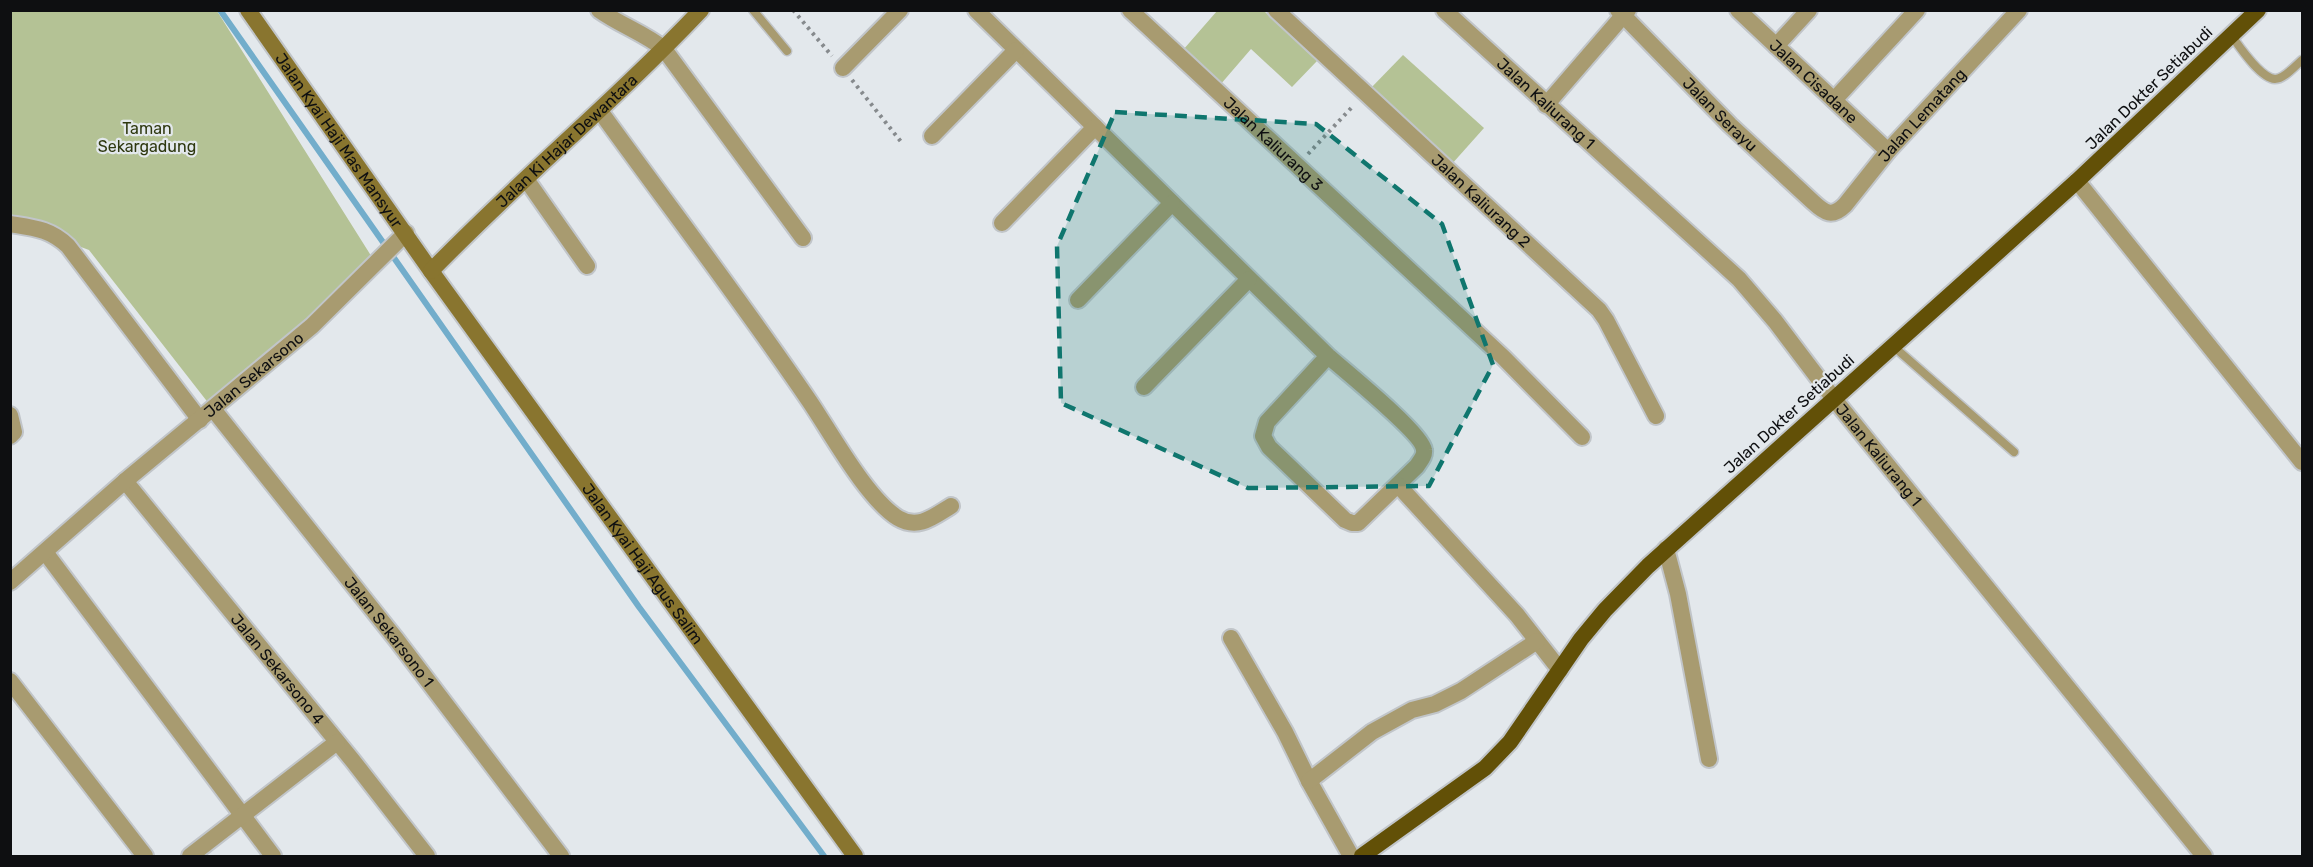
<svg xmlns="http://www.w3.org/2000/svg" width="2313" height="867" viewBox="0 0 2313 867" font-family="Rubik,sans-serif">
<rect width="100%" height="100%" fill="#e3e8ec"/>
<g fill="#b4c295">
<polygon points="10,11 217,11 375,262 213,409 89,250 11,221"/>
<polygon points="1217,11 1264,11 1317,61 1292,87 1251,49 1220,85 1183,50"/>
<polygon points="1403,55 1484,128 1451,165 1369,90"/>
</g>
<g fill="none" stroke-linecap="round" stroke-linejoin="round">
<polyline stroke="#72adcb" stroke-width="6" points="220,10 639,607 824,856"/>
<defs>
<g id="service">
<polyline points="753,10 787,51"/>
<path d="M 2231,35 C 2239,46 2260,78 2275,79 C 2284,79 2295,66 2302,60"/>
<polyline points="1893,346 2014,452"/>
</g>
<g id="minor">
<path d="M 599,10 C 620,25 644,33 664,49 L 803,238"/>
<path d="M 976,10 L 1328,356 C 1344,370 1423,434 1424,450 C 1425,456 1420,461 1417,466 L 1358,523 L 1352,523 L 1345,520 L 1269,447 L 1263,436 L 1267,422 L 1328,356"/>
<path id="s1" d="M 1130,10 L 1503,357 L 1582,437"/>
<path id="s2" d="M 1276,10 L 1599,310 L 1606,320 L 1656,416"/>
<path id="s3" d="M 1618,10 L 1730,125 L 1813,202 C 1825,213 1832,218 1845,205 L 1888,151 L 2019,10"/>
<path id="s4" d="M 1738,10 L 1888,151"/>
<polyline points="1776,46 1809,10"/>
<polyline points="843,68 900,10"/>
<polyline points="1834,100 1917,10"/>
<polyline points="1546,105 1628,10"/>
<path d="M 600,111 C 670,208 743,303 810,402 C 831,433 867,499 898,518 C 918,530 933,517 951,506"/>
<polyline points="932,136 1016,50"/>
<polyline points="526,179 587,266"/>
<polyline points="2077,181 2302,462"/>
<polyline points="1002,223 1095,127"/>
<path d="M 10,224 C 35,228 50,229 68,246 L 200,420"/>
<polyline points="1078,300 1172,203"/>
<polyline points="1144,387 1249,279"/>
<path id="s5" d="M 213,409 L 396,639 L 561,856"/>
<polyline points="10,415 14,432 10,436"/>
<path id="s6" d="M 125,481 L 353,761 L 427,856"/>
<polyline points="1398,485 1517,615 1560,670"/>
<polyline points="1666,549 1678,594 1709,759"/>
<polyline points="45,552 273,856"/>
<polyline points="1231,638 1285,732 1309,781 1351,856"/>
<polyline points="10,681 145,856"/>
<polyline points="1309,781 1372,732 1412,710 1435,704 1461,691 1537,641"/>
<polyline points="190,856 337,742"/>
</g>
<g id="tertiary">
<path id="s7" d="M 1444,10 L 1739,279 L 1775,321 L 1834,399 L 2204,856"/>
<path id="s8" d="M 10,582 L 125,481 L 312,326 L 406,233"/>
</g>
<g id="secondary">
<path id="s9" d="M 248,10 L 431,271 L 855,856"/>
<path id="s10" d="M 431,271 C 518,181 615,101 701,10"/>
</g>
<polyline id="trunk" points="1362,856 1485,768 1510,742 1581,639 1605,610 1648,566 2077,181 2258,10"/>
</defs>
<use href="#service" stroke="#c1c5c9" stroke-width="11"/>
<use href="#minor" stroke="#c1c5c9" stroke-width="20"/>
<use href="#tertiary" stroke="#c1c5c9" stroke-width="20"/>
<use href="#secondary" stroke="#c1c5c9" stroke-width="20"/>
<use href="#trunk" stroke="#c1c5c9" stroke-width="20"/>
<g stroke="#868a8d" stroke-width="4" stroke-dasharray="3 4.5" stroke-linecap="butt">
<polyline points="793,10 832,56"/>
<polyline points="852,80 902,143"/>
<polyline points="1308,154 1354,105"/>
</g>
<use href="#service" stroke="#a89b70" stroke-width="8"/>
<use href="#minor" stroke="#a89b70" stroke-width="16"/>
<use href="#tertiary" stroke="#a89b70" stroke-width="16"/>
<use href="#secondary" stroke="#89752f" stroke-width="16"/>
<use href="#trunk" stroke="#625007" stroke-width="16"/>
</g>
<path fill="#0f766e" fill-opacity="0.2" stroke="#0f766e" stroke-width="4.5" stroke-dasharray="12 8" stroke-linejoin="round" d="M 1115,112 L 1316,124 L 1442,224 L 1493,365 L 1429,486 L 1248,488 L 1061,403 L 1057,246 Z"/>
<g text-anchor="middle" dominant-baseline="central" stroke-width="4.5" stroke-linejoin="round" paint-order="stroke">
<g font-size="16" fill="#0e0f11" stroke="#e3e8ec">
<text stroke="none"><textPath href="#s4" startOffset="104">Jalan Cisadane</textPath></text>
<text transform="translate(2149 88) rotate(-44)">Jalan Dokter Setiabudi</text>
<text stroke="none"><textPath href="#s7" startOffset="138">Jalan Kaliurang 1</textPath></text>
<text stroke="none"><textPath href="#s3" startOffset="146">Jalan Serayu</textPath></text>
<text stroke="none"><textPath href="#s3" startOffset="430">Jalan Lematang</textPath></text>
<text stroke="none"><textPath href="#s9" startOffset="159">Jalan Kyai Haji Mas Mansyur</textPath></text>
<text stroke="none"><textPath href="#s10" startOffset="188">Jalan Ki Hajar Dewantara</textPath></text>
<text stroke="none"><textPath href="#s1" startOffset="196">Jalan Kaliurang 3</textPath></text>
<text stroke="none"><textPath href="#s2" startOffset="280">Jalan Kaliurang 2</textPath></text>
<text stroke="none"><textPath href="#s8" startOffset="320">Jalan Sekarsono</textPath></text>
<text transform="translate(1789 414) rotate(-42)">Jalan Dokter Setiabudi</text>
<text stroke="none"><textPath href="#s7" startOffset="624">Jalan Kaliurang 1</textPath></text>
<text stroke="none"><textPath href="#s9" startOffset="680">Jalan Kyai Haji Agus Salim</textPath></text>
<text stroke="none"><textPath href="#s5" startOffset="284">Jalan Sekarsono 1</textPath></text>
<text stroke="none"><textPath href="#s6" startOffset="242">Jalan Sekarsono 4</textPath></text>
</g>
<g font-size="16" fill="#2e380f" stroke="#e3e8ec">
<text x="147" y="128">Taman<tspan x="147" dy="18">Sekargadung</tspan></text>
</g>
</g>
<rect width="2313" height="867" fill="none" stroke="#0e0f11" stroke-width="24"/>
</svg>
